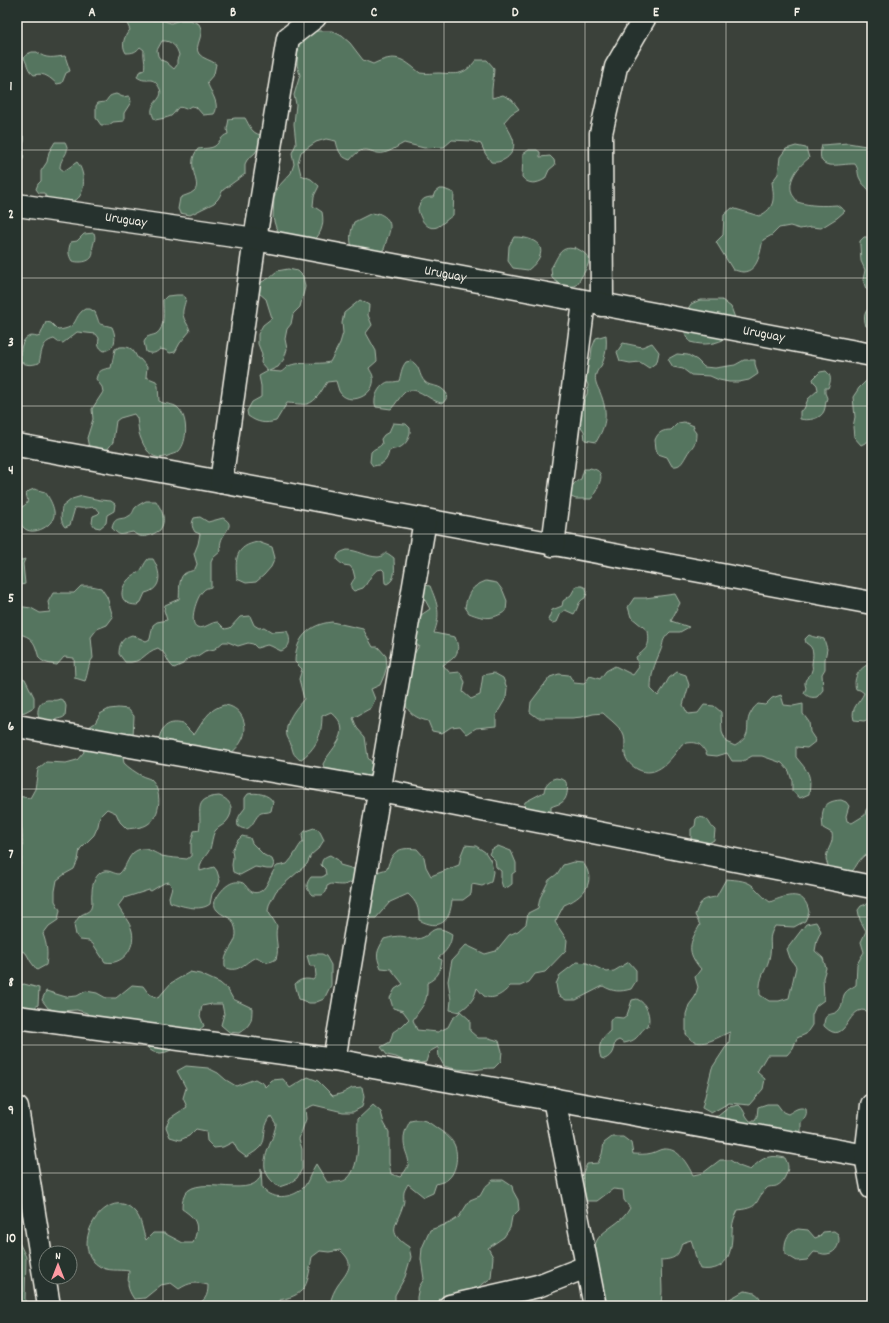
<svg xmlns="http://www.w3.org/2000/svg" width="889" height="1323" viewBox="0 0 889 1323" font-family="Dekko,sans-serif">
<rect width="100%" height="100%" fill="#3b413a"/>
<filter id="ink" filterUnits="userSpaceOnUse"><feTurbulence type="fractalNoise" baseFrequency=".025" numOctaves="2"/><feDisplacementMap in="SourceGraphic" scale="8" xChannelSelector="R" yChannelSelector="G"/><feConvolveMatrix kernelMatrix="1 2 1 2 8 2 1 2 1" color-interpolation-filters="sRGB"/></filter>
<g filter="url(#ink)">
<g fill="#55755f" stroke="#a4b3a4" fill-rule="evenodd">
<path d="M 124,17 L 147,17 L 151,20 L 161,20 L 171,23 L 180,20 L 190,20 L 199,24 C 206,35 193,46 199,54 C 203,59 211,60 216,64 L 214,74 L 207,82 C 210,92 221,104 214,114 L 203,115 L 196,107 L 191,106 L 186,109 C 175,104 178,111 171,116 C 167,118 160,119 155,120 C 144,103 165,101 160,89 C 152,73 148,85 137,77 L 139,72 L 144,70 C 146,63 143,57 144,50 L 140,47 C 136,52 133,53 126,53 C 121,45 124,36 130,30 ZM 162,41 C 171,40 177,47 179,55 L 177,60 L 177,65 L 174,69 L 166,62 L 161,60 L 158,56 L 157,50 Z"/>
<path d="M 310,31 L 332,31 L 342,36 L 350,43 L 363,60 L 373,64 C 396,53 402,58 420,73 C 426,74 433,73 439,73 C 457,74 464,76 476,60 L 487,60 L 494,68 C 494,78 491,87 492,98 L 503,95 L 512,100 L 519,109 L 511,114 L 504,122 C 507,127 511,133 513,139 C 517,153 504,164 491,162 L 485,153 L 481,144 L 471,141 L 452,140 L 444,147 L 424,148 L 404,143 C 398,146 393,150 387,152 C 371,158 367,139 350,160 C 340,157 338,150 336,141 L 326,139 L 316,142 L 301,152 L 298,162 L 301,175 L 311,179 L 319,186 L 314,196 L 313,206 L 322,212 C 325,226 320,236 310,245 L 282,236 L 276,228 L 273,218 L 274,198 L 277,188 L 291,173 L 294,164 L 292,153 L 296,144 L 294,124 L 296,104 L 294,95 L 300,75 L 297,65 L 298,46 L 302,36 Z"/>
<path d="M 32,52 L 37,52 C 46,60 54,57 65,56 L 70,71 L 66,73 L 62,83 L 57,84 C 50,78 45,72 34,75 C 27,70 28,65 24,58 L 27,54 Z"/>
<path d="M 116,94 L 123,97 L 128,96 L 130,97 L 131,102 L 124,113 L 124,121 L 113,122 L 109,125 L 101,125 L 96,118 L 96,106 L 98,103 L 105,102 C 110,97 107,96 116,94 Z"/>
<path d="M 235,118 L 245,118 C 250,126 251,133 261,135 L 263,140 L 255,153 L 247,160 L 245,164 L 245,174 L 223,190 L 218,199 L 214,203 L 190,215 L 180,213 L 178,209 L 180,198 C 184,195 190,195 194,191 C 203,184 184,165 198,149 C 204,148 210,149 215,146 C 220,142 221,136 228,134 L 227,129 L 229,119 Z"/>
<path d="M 17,134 L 24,137 C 25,141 23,143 23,147 C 23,155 26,161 17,166 Z"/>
<path d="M 55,142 L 65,142 C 72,154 60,156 60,168 L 64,171 L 77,162 C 86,172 87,199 71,202 C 64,204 56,202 49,202 L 44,193 L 39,193 L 36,189 L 38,184 L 41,181 L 41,171 L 47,162 L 49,152 Z"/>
<path d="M 848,143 L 872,147 L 872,199 C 871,187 864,188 860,179 C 857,174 859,169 855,164 C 839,163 814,174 822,145 Z"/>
<path d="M 796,146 L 806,148 L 809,158 C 799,166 787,179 792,194 C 793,196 796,199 797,202 C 811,206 823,206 837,205 L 845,211 L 837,218 L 821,228 L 811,227 L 800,229 L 790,226 L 779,228 L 772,235 L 763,240 C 760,251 759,271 743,272 C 740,272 736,270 733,270 L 716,242 L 723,235 L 724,215 L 732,208 L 759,216 C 776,208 774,198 772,182 L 778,174 L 780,157 L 786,149 Z"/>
<path d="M 529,150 L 537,150 L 540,152 L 540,157 L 550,156 L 554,160 L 555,165 L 549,170 L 545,179 C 537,184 528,185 522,177 L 523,154 Z"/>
<path d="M 439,189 L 444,189 L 454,193 L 453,215 C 450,217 440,226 437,227 C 426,231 419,217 418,208 C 421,200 424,197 433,197 L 435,192 Z"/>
<path d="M 372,213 L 377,214 L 378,213 C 392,219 392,226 387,239 C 386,242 385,247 384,249 C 380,253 370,253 365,254 L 352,247 C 349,239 351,230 354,222 Z"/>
<path d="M 94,233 C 96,238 94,241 93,246 C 92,248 93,250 93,252 C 93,263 79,263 72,261 C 68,255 68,249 71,242 L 77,241 L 84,234 Z"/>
<path d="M 514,237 C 541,237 551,252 528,270 L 513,268 L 508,261 L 509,246 Z"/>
<polygon points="864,237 872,237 872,292 866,289 863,280 865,270 861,261 860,246 860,241"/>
<path d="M 574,247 C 592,256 592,260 582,276 C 580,279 579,282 577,284 C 569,291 557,283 552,278 L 551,268 C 558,258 559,245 575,249 Z"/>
<path d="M 288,269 L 298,271 L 303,276 L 305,287 L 300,307 L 293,314 L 291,324 L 287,329 L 285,339 L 287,349 L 284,359 L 278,367 L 269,371 L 281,372 C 283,371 286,368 288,366 C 300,361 317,365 330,362 L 340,343 L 343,333 L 342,323 L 344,313 L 360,300 L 369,305 L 368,315 L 372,325 L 366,333 L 376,351 L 377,361 L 369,368 C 370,371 373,374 373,377 C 377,395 348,408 339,391 C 338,388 337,384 336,381 L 327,382 C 322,390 316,402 307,404 C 304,405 291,403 287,403 L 276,421 C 265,424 258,423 248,416 L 247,411 L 252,402 L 261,397 L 261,386 L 259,376 L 268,371 L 261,363 L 262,354 L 258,344 L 258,334 L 263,325 L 272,318 L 266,299 L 259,293 L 260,283 L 269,278 L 277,271 Z"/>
<path d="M 177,295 L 182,295 L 186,298 C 185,304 182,310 183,315 C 184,321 189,325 190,331 L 180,343 L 175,352 L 170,353 L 165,350 L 160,349 C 155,354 152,354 146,352 L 144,342 L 147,337 C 149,336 153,335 156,334 C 166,328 163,310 163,300 L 167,296 Z"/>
<path d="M 700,300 L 722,300 L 731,307 L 735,318 L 729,337 C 716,344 705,346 690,342 L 685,333 L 686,312 L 691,304 Z"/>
<path d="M 872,305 L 872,328 L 866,326 C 863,316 864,312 872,305 Z"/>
<path d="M 85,309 L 90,309 L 95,312 C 102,328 95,322 112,327 C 117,338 116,348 104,351 C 98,347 98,344 99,338 L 96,334 L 77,332 L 63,343 L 58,342 L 54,339 C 41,342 42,352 39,363 C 32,365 26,366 20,361 C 20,349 22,332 37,337 L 40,336 L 46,322 L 51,323 L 58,330 C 80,328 72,317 85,309 Z"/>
<path d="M 606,335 C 607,346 606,356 601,366 C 599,368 597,371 596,374 C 594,380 597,386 600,392 C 608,412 607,424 596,442 L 585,440 L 584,431 L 578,423 L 577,413 L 587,394 L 588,385 L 584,376 L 585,366 L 591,357 L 592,348 L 596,338 Z"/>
<polygon points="623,343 642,347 652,343 659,352 657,362 649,368 640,362 630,363 620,361 617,352"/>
<path d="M 120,347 C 132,346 133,350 138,359 L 140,359 L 147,367 L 146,377 L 156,381 L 158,386 L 159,401 C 165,405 173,403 178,408 C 188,417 188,441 179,451 C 176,454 171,454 168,456 C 151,463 143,446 139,433 C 138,428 138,423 137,418 L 134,414 L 120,418 L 116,421 L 113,442 L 107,450 L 103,453 L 89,448 L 87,438 L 93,419 L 92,409 L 103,392 L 102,387 L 96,379 C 98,370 103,369 111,368 L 115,349 Z"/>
<polygon points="677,354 688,355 697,360 704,367 715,368 735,365 744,360 755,360 755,364 758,374 749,380 739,382 729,382 719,380 710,376 691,375 683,369 673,367 668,359"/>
<path d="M 411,361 C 421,366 418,375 425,382 C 432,388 439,383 447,394 L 446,399 L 443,403 C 431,403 417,384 405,392 C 400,396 396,404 391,409 L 376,407 C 372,399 379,385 388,382 C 392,382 395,382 399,381 C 401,375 401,368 406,362 Z"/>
<path d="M 826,371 C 832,376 831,381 828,388 L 825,388 L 825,393 L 827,398 C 825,403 826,406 824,411 C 821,419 808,421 800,419 L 800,411 L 804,409 L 808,399 L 818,390 L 817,385 L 814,382 L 813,379 L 820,372 Z"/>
<polygon points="866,381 872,382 872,437 870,440 871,440 861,445 854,437 853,427 855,417 853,397 859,388"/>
<path d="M 684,422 L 694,426 L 693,429 L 696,433 C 696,447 692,445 686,456 C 682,463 680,467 672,466 L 667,457 L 658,454 L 656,449 L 655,440 C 658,432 663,430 671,430 L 678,423 Z"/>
<path d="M 393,423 L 406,424 L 410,428 C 411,436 407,444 399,448 C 395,449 392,449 389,451 C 387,461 383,465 373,466 L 370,462 L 371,452 C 374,448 379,448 382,444 L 381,439 L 384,435 L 389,432 Z"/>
<path d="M 590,468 C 606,471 601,480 596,491 C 594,494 594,496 591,499 L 576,499 L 571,497 L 568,494 C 571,487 574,482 581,479 L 584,469 L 589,469 Z"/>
<path d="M 34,489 L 45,492 C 49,497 53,505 54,511 C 57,525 32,538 23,527 C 18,522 17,513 22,507 C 23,506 26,505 27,503 C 28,500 27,497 26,494 L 29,491 Z"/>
<path d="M 82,496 L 100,500 L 111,501 L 115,504 L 114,511 L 107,515 L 106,523 L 100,528 L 95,527 L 92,523 L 93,516 L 98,514 L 100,512 C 95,505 92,508 85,508 C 81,509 79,507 75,508 L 70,525 L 65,527 C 60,522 61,514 62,507 L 72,499 Z"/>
<path d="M 146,501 L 156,501 C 162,511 167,519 160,530 C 151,536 141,540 133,532 C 121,534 121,538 112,528 C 115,515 121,521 129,516 C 133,514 133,511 135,508 C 138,505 142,503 146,501 Z"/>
<path d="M 200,517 L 208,522 L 223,518 C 240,527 216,533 221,551 L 213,558 L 211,562 L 211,587 C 208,588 205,588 203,591 C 197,596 188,623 197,627 C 204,630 210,622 218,622 L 225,629 L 230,628 L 240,617 L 250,616 L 254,625 L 259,628 L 264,627 L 272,632 L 287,631 C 291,640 291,647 281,651 L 271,646 L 267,645 L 257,648 L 253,644 L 248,643 L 238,646 L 228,642 L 223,642 L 215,649 L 205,651 L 196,657 L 191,657 L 186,660 L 183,664 L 174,668 C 166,662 168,654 158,648 C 144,652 143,664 125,662 L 119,654 C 119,644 122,638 132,635 L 146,641 L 150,639 L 153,625 L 157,622 L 167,620 L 164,610 L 165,605 L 179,599 C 180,592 178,579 184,574 C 187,571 192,572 195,569 L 197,564 L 194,554 L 198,544 L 200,534 L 195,532 C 192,527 191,524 194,518 Z"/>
<path d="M 258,542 L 272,547 L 275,558 L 271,567 L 264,575 L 256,582 L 246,583 L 237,579 C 235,559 235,546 258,542 Z"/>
<path d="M 347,550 C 358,550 367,557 378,557 C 389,556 381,548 394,558 C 394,568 397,579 387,584 L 385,583 L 384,571 L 382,569 C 371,570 370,581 363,588 L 354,591 C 348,587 352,582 355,578 L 353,570 L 350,566 L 343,565 L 337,560 C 337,553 341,552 347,550 Z"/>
<polygon points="25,559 23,564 25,584 17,586 17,562"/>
<path d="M 148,559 L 153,559 C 161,572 163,589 145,593 L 141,602 L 137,605 C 117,605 119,587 131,577 C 133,575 136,574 139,572 C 143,569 144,563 148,559 Z"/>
<path d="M 486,581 L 497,583 L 503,591 L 507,601 L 506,611 C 492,620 484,619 469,613 L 465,607 C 468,592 472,586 486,581 Z"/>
<path d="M 420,584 L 430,586 C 438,605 441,614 434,633 L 455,637 C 461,652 457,657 443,665 L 450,673 L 460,672 L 465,682 L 463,692 L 471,699 L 480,695 L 483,675 L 494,673 L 503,678 L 507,688 L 506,698 L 496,715 L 496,726 L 476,728 L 467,734 L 460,726 L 451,727 L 442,733 L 432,731 L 428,721 C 414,718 403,710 404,693 C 404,687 407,681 408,675 C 411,663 412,656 419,646 L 411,641 L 412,621 L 430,609 L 425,600 L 417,594 Z"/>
<path d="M 81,586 L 91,586 L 101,588 L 107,597 L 113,617 L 107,625 L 97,629 L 91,637 L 93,658 C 88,664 88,674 85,681 L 75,678 L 74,658 L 64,657 L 57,665 C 51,664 43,663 39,658 C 38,655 37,651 36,648 C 33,639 27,635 17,634 L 17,606 L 31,608 L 40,613 L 50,612 L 48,602 L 53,593 L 74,593 Z"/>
<path d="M 576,586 L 582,586 L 586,588 L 587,593 L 585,598 C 577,602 579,607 574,614 L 565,610 L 561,613 L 557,622 L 552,623 L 548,620 L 552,610 L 562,606 L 563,601 L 571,595 Z"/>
<path d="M 675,594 L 680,603 L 671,621 L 689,627 L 680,632 L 670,632 C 660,642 665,641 660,652 C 654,666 651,673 651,689 L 658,696 L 664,687 L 669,678 L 677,672 L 686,675 L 689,685 L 683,705 L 688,714 L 698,713 L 704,705 L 714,706 L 721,712 L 722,732 L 726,742 L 735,746 C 756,733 742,725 752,711 C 753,708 756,706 758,704 L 765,705 L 772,698 L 781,695 L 784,705 L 793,706 L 803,704 L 803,714 L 809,722 L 810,732 L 816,741 L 807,748 L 796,747 L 796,757 C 808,772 812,774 809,794 L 800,798 L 792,791 L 792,781 L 789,771 L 782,763 L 762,756 L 752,756 L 743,761 L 732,761 L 727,753 L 717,756 L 707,755 C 701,742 696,741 682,744 C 672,758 657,780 637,769 C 632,766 627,762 625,755 C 624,749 626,742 624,736 C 621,727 610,720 603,713 L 593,714 L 582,717 L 572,718 L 538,718 L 530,712 L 531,702 L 550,677 L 559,674 L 569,675 L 574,683 L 584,684 L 590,676 L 600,679 L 606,671 L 615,666 L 633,675 L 639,667 L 636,657 C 648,648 650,645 648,631 L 631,617 L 628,607 L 634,598 L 645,598 Z"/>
<path d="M 332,622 L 363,629 L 373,647 L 378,647 L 386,656 L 387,666 L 384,676 L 380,685 L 371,689 L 375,699 L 371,708 L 353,718 L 357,728 L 365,737 L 368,758 L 375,766 L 382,783 L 345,780 L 344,771 L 336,777 L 326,774 L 323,764 C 333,745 355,732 331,712 L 322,716 C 322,735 316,749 300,760 C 292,753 294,754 291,745 C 290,741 288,739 287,736 C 284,722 296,708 304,699 L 299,679 L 302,669 L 295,662 C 295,639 309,624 332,622 Z"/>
<path d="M 809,635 C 814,638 818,637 824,639 L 827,649 L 825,659 L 825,669 L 822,674 L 823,690 L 817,697 C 811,698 808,697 804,693 L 806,688 C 802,677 810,679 812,670 C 813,668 812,666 812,664 C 813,655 815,648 806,643 L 805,639 Z"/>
<path d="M 872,663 L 872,718 L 864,721 L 854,720 C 850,707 860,703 864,693 L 860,690 L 856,689 C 852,677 861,666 872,663 Z"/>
<polygon points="17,676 25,679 34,697 34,707 25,712 17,714"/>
<path d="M 60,699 L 64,701 L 66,706 L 65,716 C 61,720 57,717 52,722 L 40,720 C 35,712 39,699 50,700 C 55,700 55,701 60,699 Z"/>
<path d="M 224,705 C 240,706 249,723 243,738 C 240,745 235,750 229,755 L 158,742 C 161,727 168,720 183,724 L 194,735 C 203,722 208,709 224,705 Z"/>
<path d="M 118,708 L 128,709 L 134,716 L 133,737 L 122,753 L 124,763 C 129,768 135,772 142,776 C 144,777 148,778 150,779 C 163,790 161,816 148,824 C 143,828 133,828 127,829 L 120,822 L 116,813 L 107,809 L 100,816 L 98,826 L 94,835 L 80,849 L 78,860 L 74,869 L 65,874 L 57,880 L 55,891 L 55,901 L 60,910 L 58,920 L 49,926 L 43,934 C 47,945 48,953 46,965 L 37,970 L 31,962 L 26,953 L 17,949 L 17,872 C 25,864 23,830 20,819 L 17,817 L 17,796 L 30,798 L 35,789 L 38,769 L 46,762 L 66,763 L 77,760 L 84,752 L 80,743 L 86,729 L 95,723 L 100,714 L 109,709 Z"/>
<path d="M 557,778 L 562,779 L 567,782 C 568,789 568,799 561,803 C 557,805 555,805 551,807 L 551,813 L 523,811 L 525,802 L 544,792 C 545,784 549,780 557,778 Z"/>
<path d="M 248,794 C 256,792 269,794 273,802 L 271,811 C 268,813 264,812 261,813 C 253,817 252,836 238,826 C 236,819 241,813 245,808 L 245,798 Z"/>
<path d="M 219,796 C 233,800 235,813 225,823 C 222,826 218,827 215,831 C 212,836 212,843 210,849 C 206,857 199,861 200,871 L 214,867 L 217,871 L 220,881 L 218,886 L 212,894 L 210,904 C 200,912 181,906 170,902 L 169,897 L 172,887 L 169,882 L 164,883 L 151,891 L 149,890 L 124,898 L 118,906 C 122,914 130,922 132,931 C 136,948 122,966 105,962 L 93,944 L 89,941 L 80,940 L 76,935 L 74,925 C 76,922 77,919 79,917 C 82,913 89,913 91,908 C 93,903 91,897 92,892 C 92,884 96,873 104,871 C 110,870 114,874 119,874 C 126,868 127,859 133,853 C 144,844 152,852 162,856 C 170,858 179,858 187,859 L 191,856 L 191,843 L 194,831 L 199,830 C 203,813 191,798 219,796 Z"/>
<path d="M 841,800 L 846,802 L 849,806 L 846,816 L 847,821 L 852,823 L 865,815 L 866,810 L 869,806 L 872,806 L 872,859 L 865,855 C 857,861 856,869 849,874 L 829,870 C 829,865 826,863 826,858 C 827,848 834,844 832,833 L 823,828 C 821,811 822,801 841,800 Z"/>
<path d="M 698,817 C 711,818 707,823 715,830 L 714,840 L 707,844 L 691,841 L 691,829 L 695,826 L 696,819 Z"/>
<path d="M 314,828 L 319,830 L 324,840 L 319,848 L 311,855 L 307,864 L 276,891 L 269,905 L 268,911 L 277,926 C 274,939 280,947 276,959 C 269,964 264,962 257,957 C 246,960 239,975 225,967 C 222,947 245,944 232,920 C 227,916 221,915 217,910 C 214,907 214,902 216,899 C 221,890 231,878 243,883 C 246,885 248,890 252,892 C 254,893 258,893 261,891 C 268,887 271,872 277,866 L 287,864 C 294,857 297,848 303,841 L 302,835 L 305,831 Z"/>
<polygon points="242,836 250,838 252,843 264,855 272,859 274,864 272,869 267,869 255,867 240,875 233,872 232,865 233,857 232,850 238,840"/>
<path d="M 465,845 L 476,846 L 485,852 L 491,861 L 493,872 L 491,882 L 482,886 L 472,884 L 471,894 L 463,900 L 452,900 C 450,922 440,931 419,920 C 419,908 417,902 408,894 L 390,902 L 376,918 L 366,918 L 377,872 L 387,869 C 392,851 398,847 417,849 L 424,857 L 426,867 L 431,876 L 459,865 L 461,855 Z"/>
<polygon points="498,846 511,851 516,863 516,871 512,874 512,884 508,887 503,888 501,881 501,871 496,867 495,860 489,854 491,850"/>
<path d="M 330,855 L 338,860 L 340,865 L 354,869 L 355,879 C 347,887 340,885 331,884 L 327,886 L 326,892 L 322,895 L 312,895 C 306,889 305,884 311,877 L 322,877 L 326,875 L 325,869 L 321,865 C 322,859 324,857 330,855 Z"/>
<path d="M 573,862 L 583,863 C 598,882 582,898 564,905 L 555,922 L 567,940 L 566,950 L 545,972 L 535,974 L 529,982 L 520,986 L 510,986 C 504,993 494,1001 484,996 C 482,994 479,990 477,988 C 474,1000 469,1005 460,1011 L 470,1020 L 470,1031 L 478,1038 L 489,1038 L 499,1041 L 502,1051 L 501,1061 L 494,1068 C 486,1068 481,1069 474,1070 C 463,1070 453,1069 444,1066 L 439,1057 L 438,1047 L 429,1052 L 426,1062 L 416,1064 L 406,1062 L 396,1057 L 387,1055 L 381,1047 L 390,1042 L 393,1032 L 402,1026 L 409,1019 L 403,1011 L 393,1008 L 390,998 L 395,989 L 403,984 L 391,969 L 381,968 C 375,954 377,952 384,939 C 392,937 398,935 406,937 C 409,938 412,940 415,939 C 433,939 429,920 452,934 C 451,945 447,951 438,958 L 442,960 C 440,973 438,977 427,983 C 428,1004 423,1004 413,1020 L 417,1030 L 438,1032 L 448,1027 L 452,1019 L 460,1012 L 450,1010 L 451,1000 L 448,981 L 452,960 L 466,945 L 485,954 L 496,951 L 509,935 L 518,931 L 526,924 L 528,913 L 538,908 L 540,898 L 549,880 L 557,874 L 563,865 Z"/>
<path d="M 726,879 C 737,880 749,880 756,889 C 761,894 764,898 770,902 C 787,895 805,889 809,912 L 805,921 L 794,927 L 775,926 C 767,939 772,941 770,954 C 768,971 758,974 760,995 L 769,1001 L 779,1001 L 789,998 L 796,967 L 790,958 L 787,949 L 806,924 L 816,922 L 821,931 L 817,940 L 815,951 L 823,958 L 826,968 L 823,978 L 824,1000 L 816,1006 L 812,1015 L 812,1025 L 806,1034 L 797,1038 L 793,1048 L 787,1055 L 767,1055 L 757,1072 L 765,1079 L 763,1089 L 749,1105 L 729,1103 L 711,1113 L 702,1108 L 712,1068 L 729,1042 L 730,1032 C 719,1036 705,1047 693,1041 C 690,1040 688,1036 686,1034 L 686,1014 L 689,1005 L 695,997 L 698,987 L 695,977 L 701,969 C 686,952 689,943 700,925 L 695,915 C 700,902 701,899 716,897 Z"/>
<path d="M 872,902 L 872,1011 L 869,1012 C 847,1000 848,1050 824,1026 C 824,1010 833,1017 839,1010 C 843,1005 842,1000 844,995 C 846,990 852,988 856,985 L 857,964 L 864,952 L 861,942 L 866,931 L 860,920 L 858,910 L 861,906 Z"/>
<path d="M 312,954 L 322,954 L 326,956 L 331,965 L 331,985 L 324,999 L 314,1003 L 309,1003 L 299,999 L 295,984 C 300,979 306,978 313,980 L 316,976 L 315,966 L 310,966 L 307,956 Z"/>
<path d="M 577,962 L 587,963 L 607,972 L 614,971 L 629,962 L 636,970 L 636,981 L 631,989 C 620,992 613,992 603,986 L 576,1000 L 566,1000 L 558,995 L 556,984 L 560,975 Z"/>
<path d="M 190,972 L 200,974 L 220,983 L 228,990 L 233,999 L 252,1008 C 252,1021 251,1025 239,1033 L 229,1032 L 221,1025 L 224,1014 L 222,1004 L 212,1004 L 202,1006 L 200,1016 L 204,1026 C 191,1035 163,1066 147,1047 C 145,1045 144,1041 143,1039 L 91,1022 L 87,1013 L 77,1010 L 57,1011 L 48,1008 L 42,1000 L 46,991 L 66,997 L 77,996 L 86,991 L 97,993 L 106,998 L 116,998 L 132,985 L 143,986 L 149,994 L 158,998 L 171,983 Z"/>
<polygon points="24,984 39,988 38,1005 34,1008 17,1008 17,986"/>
<path d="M 637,999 C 647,1003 651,1017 648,1026 C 637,1032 641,1040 624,1043 L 619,1040 L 615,1042 C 613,1050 613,1055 605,1059 L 601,1058 C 597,1047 601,1038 610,1031 L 610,1021 L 613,1017 L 623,1018 L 627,1015 L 632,1000 Z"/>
<path d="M 186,1066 L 208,1068 L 218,1073 L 226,1080 L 236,1086 L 255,1079 L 264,1084 L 265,1087 L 272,1080 L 283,1079 L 290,1088 L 308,1077 L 318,1081 L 333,1096 L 343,1093 L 352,1088 L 362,1087 L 364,1097 L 362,1107 L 353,1112 L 343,1112 L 314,1105 L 305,1109 L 306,1119 L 299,1139 L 302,1149 L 302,1169 L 297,1178 L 288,1184 L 279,1187 C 251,1167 272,1149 276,1124 L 271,1116 C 257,1135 275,1142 246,1157 L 238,1151 L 233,1142 L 223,1147 L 214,1148 L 207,1141 L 206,1131 L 196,1129 L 189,1136 L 180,1140 L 170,1137 L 166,1127 L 170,1118 L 187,1107 L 183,1098 L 186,1088 L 177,1071 Z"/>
<path d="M 767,1104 L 777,1104 L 783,1112 L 788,1114 C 795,1110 799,1106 806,1109 C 807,1115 806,1118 801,1122 L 801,1131 L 798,1136 L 708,1117 L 718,1116 L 729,1107 L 739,1105 C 744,1109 745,1116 750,1121 L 755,1121 L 757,1117 L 758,1107 Z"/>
<path d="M 373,1105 L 381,1112 L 384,1123 L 389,1132 L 389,1163 L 391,1174 L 400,1177 C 417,1160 403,1157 404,1139 C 404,1132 407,1127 410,1121 C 424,1118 427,1121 438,1129 C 444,1133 450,1137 454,1144 C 459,1154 457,1175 445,1181 C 443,1182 439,1183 436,1184 L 433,1193 L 424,1197 L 408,1184 C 407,1186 405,1189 404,1192 C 403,1196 405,1201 403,1205 C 397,1225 385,1232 409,1247 L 411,1257 L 405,1277 L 395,1295 L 395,1306 L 333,1306 L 330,1303 C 332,1296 334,1291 338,1285 C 348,1271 356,1264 340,1250 L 329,1252 L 320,1251 L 312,1257 C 307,1283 309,1294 280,1300 L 280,1306 L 193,1306 C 205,1301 208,1297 208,1285 C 195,1282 190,1282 179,1289 L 171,1283 L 161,1285 L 145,1298 L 134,1299 C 126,1287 128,1284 129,1271 C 119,1269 108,1272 99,1266 C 66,1245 109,1181 135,1212 C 142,1219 142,1231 146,1240 L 153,1233 L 164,1233 L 183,1243 L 193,1243 C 200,1225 197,1219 182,1209 C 182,1206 182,1202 183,1199 C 190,1170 250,1201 260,1177 C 261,1174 261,1170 261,1168 L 262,1188 C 264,1190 267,1193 269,1194 C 281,1200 300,1195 306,1184 C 310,1177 311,1172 316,1164 L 327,1182 C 334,1182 343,1183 348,1178 C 361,1165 357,1136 358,1119 Z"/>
<path d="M 612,1137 L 623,1137 L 631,1143 L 633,1154 C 639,1154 645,1155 652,1153 C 656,1152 660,1149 664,1149 C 679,1148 687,1164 693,1175 L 703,1173 L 720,1160 L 730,1160 L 739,1166 L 750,1170 C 762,1158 768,1154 785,1158 C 786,1160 788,1164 788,1167 C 788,1172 783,1183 778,1185 C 774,1188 769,1185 766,1189 C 753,1202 762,1207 738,1210 C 737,1213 735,1216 734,1219 C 732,1225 732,1231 732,1237 C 731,1259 723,1272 700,1269 C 695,1259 695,1250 691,1240 L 682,1243 C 678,1257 675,1259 661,1260 L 662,1291 L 661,1306 L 592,1306 C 592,1287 587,1248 601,1235 C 613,1224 622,1222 630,1208 L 624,1200 L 623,1190 L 613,1189 L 597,1201 L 587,1201 L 579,1193 C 579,1182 582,1174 587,1164 L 598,1163 L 602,1154 L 604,1143 Z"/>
<polygon points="493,1180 503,1180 512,1186 513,1191 518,1200 519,1210 512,1217 510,1228 504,1237 488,1248 493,1257 491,1278 475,1290 504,1294 510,1306 417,1306 417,1297 419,1287 424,1279 421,1259 422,1248 430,1230 450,1223 459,1217 470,1200 480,1196 485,1187"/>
<path d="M 798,1229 L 808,1230 L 815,1238 L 820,1236 L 823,1232 L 834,1231 L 838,1234 C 841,1242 837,1253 827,1254 C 822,1255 819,1252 814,1252 L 807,1260 L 797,1261 L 785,1254 C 784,1242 786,1233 798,1229 Z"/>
<polygon points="17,1238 26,1257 25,1299 26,1306 17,1306"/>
<path d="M 744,1291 C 755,1292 761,1294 762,1306 L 721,1306 L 726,1301 Z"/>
</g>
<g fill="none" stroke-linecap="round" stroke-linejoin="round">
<defs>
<g id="minor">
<polyline points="602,305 601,133 616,67 645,17"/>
<polyline points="17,445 221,482 872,603"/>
<polyline points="221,482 255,239 288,38 315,17"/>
<polyline points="553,545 584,302"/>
<polyline points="17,726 380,790 872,887"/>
<polyline points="17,1017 334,1060 872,1157"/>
<polyline points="334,1060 425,520"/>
<polyline points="554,1099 595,1306"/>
<polyline points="872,1105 866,1156 872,1188"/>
<polyline points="17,1108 49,1306"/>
<polyline points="450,1306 538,1286 586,1267"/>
</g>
<g id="secondary">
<path id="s1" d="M 17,205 L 255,239 L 872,355"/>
</g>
</defs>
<use href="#minor" stroke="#f4f1e8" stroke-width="25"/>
<use href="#secondary" stroke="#f4f1e8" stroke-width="25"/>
<use href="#minor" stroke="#26332d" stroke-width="22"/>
<use href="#secondary" stroke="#26332d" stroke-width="22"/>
</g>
</g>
<path fill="none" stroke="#f4f1e8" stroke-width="1" stroke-opacity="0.55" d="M 163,17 L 163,1306M 304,17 L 304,1306M 444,17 L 444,1306M 585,17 L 585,1306M 726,17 L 726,1306M 17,150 L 872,150M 17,278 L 872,278M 17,406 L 872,406M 17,534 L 872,534M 17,662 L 872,662M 17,789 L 872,789M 17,917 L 872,917M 17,1045 L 872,1045M 17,1173 L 872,1173"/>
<g text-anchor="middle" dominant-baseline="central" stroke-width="3.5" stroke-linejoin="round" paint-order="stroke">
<g font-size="14" fill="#f4f1e8" stroke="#26332d">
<text stroke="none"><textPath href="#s1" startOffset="110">Uruguay</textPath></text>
<text stroke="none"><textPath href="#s1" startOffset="434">Uruguay</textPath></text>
<text stroke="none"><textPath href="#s1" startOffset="758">Uruguay</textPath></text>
</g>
</g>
<rect width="889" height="1323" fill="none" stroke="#26332d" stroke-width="44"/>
<g transform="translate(58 1265)"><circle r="19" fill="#26332d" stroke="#787f78"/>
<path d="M0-3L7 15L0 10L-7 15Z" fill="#ff9aa2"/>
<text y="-6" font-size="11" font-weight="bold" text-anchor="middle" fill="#f4f1e8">N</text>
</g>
<rect x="22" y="22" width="845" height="1279" fill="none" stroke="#f4f1e8" stroke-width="1.5"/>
<g font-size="13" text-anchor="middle" font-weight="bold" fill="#f4f1e8">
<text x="92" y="16">A</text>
<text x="233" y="16">B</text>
<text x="374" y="16">C</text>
<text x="515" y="16">D</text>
<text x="656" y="16">E</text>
<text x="797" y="16">F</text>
<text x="11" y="90">1</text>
<text x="11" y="218">2</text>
<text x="11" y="346">3</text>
<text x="11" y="474">4</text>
<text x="11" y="602">5</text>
<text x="11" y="730">6</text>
<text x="11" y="858">7</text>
<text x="11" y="986">8</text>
<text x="11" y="1114">9</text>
<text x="11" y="1242">10</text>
</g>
</svg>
